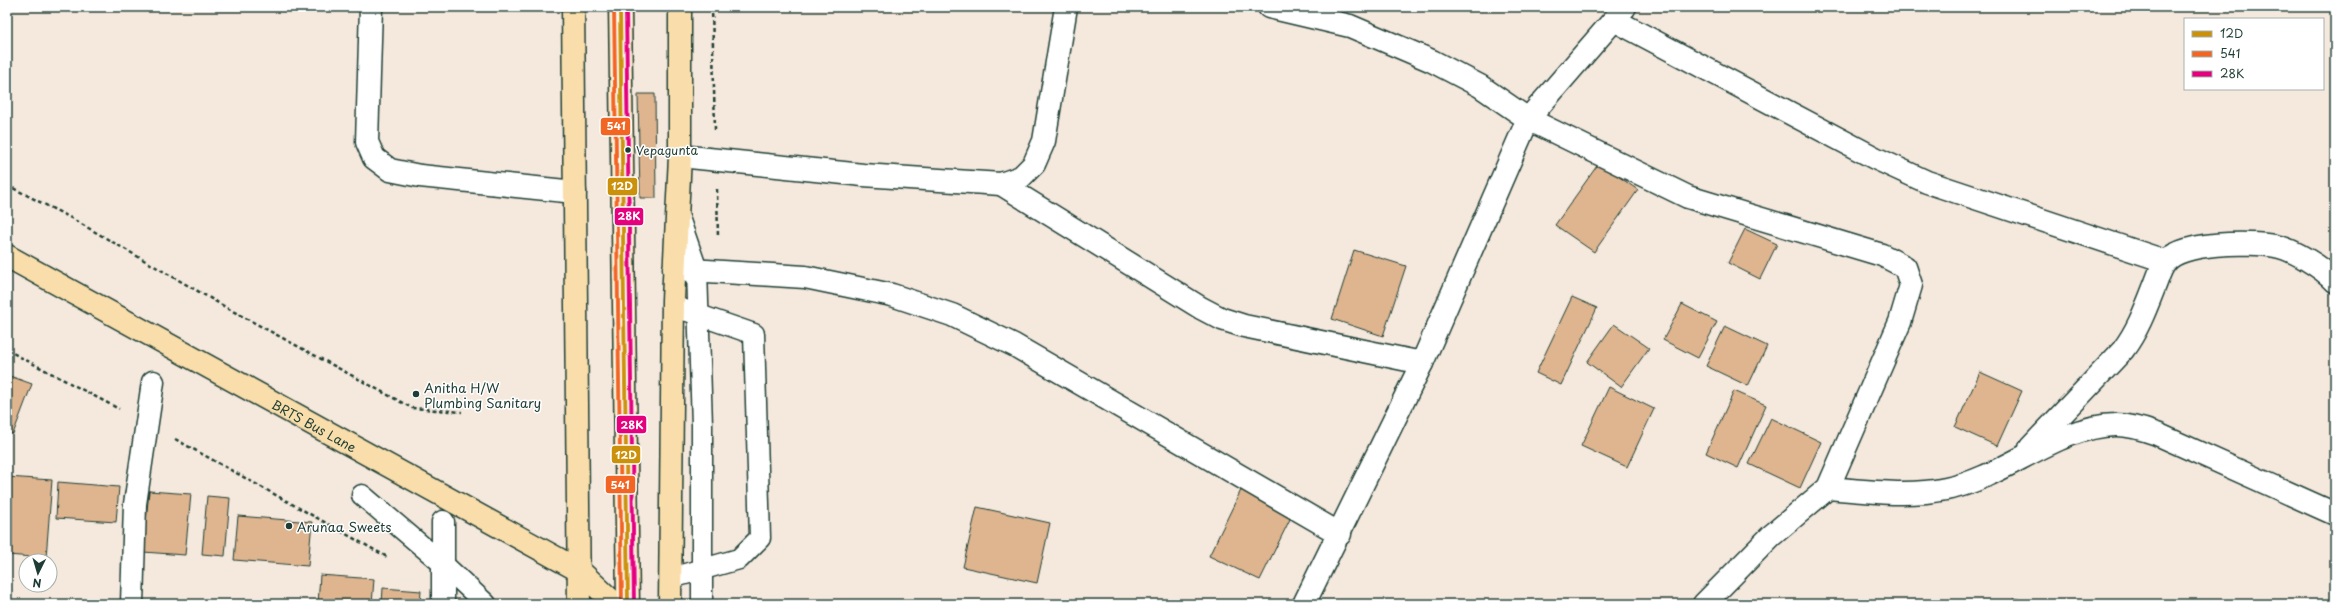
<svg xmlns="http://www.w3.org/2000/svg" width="2342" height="611" viewBox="0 0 2342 611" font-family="'Playpen Sans',sans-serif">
<rect width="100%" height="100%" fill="#f5e9dd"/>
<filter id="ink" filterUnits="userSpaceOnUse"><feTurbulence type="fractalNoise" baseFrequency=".025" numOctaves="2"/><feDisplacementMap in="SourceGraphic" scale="8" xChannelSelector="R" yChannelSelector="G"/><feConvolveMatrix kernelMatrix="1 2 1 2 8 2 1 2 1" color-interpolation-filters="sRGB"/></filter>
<g filter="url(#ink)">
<g fill="#deb58f" stroke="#1f3d34">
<polygon points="638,94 655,94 656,198 640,198"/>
<polygon points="1599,163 1638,190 1594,252 1555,225"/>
<polygon points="1745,229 1777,244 1760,279 1728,263"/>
<polygon points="1354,250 1406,266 1383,336 1332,319"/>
<polygon points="1572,297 1597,308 1561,385 1536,373"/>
<polygon points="1682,304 1717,322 1698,358 1663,340"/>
<polygon points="1614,324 1649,348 1621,387 1587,362"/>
<polygon points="1725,326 1767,346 1748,386 1706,366"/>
<polygon points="1980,372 2022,391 1997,446 1955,427"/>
<polygon points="7,375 32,384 13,434 7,432"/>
<polygon points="1609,387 1654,409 1627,467 1581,446"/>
<polygon points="1734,391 1766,405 1738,468 1706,453"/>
<polygon points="1771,418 1821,442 1800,488 1749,464"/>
<polygon points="7,477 52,480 46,558 7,555"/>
<polygon points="58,482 119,487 116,522 56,518"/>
<polygon points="1243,486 1294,511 1260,580 1209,556"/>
<polygon points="149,491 191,494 185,555 143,552"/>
<polygon points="207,496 230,498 225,556 202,554"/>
<polygon points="977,507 1050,523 1037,583 963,567"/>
<polygon points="238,516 312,522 308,566 234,560"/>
<polygon points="320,575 374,579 372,604 318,604"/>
<polygon points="383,588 421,591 420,604 382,604"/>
<polygon points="2015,598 2032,604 2013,604"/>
</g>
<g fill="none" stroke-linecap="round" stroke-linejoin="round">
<defs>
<g id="service">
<polyline points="678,215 697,270 702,425 702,604"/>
<polyline points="362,495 443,564 486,604"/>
<polyline points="671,578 739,559 760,538 754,334 673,306"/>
</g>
<g id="minor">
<polyline points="371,7 367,142 374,158 390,170 420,176 575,192"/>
<polyline points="1269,7 1350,26 1432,61 1480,86 1528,119 1688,197 1882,255 1905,267 1911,285 1900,322 1828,488 1771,536 1704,604"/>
<polyline points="1614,20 1875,158 1927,182 2165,261"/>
<polyline points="680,156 863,175 1001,184 1021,177 1034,164 1044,141 1066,7"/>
<polyline points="1001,184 1201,308 1222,319 1244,326 1422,363"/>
<polyline points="674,269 805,277 892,295 952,315 1014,345 1340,534"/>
<path d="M 2030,448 L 2123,350 C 2138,330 2146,308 2155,285 C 2158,278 2160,269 2165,263 C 2179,241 2252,242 2275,246 C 2293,249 2323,268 2335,281"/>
<path d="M 1828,488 C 1867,491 1907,497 1946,489 C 2004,478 2056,426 2116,425 C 2130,425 2143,429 2157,434 L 2335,514"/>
<polyline points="443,522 443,604"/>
<polyline points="132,604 135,504 153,382"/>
<polyline points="1304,604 1422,363 1528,119 1625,7"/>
</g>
<g id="primary">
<polyline points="573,7 579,604"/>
<polyline points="620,7 628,604"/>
<path id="s1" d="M 7,256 L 580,571 L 615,604"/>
<polyline points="670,604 673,300 680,156 680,7"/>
</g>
</defs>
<use href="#service" stroke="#1f3d34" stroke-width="23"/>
<use href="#minor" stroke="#1f3d34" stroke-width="25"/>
<use href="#primary" stroke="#1f3d34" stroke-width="25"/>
<g stroke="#1f3d34" stroke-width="2.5" stroke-dasharray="4 3" stroke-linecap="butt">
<polyline points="712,7 715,130"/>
<polyline points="7,185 71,218 227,308 412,408 462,412"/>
<polyline points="717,189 718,238"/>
<polyline points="7,350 119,409"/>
<polyline points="175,439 389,558"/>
</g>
<use href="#service" stroke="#fff" stroke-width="20"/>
<use href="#minor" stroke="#fff" stroke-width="22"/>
<use href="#primary" stroke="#f9deab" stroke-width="22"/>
<defs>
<polyline id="bus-1" points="620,7 628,604"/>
<polyline id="bus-2" points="614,7 622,604"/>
<polyline id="bus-3" points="626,7 634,604"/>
</defs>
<use href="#bus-1" stroke="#fff" stroke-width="7"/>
<use href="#bus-2" stroke="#fff" stroke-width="7"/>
<use href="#bus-3" stroke="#fff" stroke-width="7"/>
<use href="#bus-1" stroke="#cc910a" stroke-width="4"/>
<use href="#bus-2" stroke="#f26522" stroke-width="4"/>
<use href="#bus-3" stroke="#e5007d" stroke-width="4"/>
</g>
</g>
<g fill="#1f3d34" stroke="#fff" stroke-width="1.5">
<circle cx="628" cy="150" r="3.5"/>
<circle cx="416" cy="394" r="4"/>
<circle cx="289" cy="526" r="4"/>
</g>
<g text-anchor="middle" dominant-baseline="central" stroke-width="3" stroke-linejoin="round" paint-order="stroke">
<g font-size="12" fill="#1f3d34" stroke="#fff" text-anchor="start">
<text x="636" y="150">Vepagunta</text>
</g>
<g font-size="13" fill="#1f3d34" stroke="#fff" text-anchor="start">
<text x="424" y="387">Anitha H/W<tspan x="424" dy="15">Plumbing Sanitary</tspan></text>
<text x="297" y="526">Arunaa Sweets</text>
</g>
<g font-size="13" fill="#1f3d34" stroke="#fff">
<text stroke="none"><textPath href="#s1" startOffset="351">BRTS Bus Lane</textPath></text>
</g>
</g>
<g stroke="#fff" stroke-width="1.5">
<rect x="600" y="117" width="31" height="19" rx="4" fill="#f26522"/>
<rect x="607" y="177" width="31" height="19" rx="4" fill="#cc910a"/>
<rect x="614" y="207" width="30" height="19" rx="4" fill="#e5007d"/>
<rect x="616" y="415" width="31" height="19" rx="4" fill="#e5007d"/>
<rect x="611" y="445" width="30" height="19" rx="4" fill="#cc910a"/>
<rect x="605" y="475" width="31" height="19" rx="4" fill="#f26522"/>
</g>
<g font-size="11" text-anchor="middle" font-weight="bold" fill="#fff">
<text x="616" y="130">541</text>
<text x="622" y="190">12D</text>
<text x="629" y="220">28K</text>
<text x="632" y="429">28K</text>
<text x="626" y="459">12D</text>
<text x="620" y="489">541</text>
</g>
<rect width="2342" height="611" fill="none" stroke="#fff" stroke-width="24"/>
<rect x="12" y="12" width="2318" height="587" fill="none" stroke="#1f3d34" stroke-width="1.5" filter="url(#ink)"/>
<rect x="2184" y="18" width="140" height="72" fill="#ffffff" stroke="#a5b1ae"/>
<rect x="2192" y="31" width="20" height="6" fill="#cc910a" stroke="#a5b1ae"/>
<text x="2220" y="38" font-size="12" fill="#1f3d34">12D</text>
<rect x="2192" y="51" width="20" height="6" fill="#f26522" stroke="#a5b1ae"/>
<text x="2220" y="58" font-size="12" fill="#1f3d34">541</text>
<rect x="2192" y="71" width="20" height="6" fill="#e5007d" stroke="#a5b1ae"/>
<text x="2220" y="78" font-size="12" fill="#1f3d34">28K</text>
<g transform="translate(38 573) rotate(185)"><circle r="19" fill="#ffffff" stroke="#a5b1ae"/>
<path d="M0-3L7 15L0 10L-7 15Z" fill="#1f3d34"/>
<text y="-6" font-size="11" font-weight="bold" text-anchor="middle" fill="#1f3d34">N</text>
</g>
</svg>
